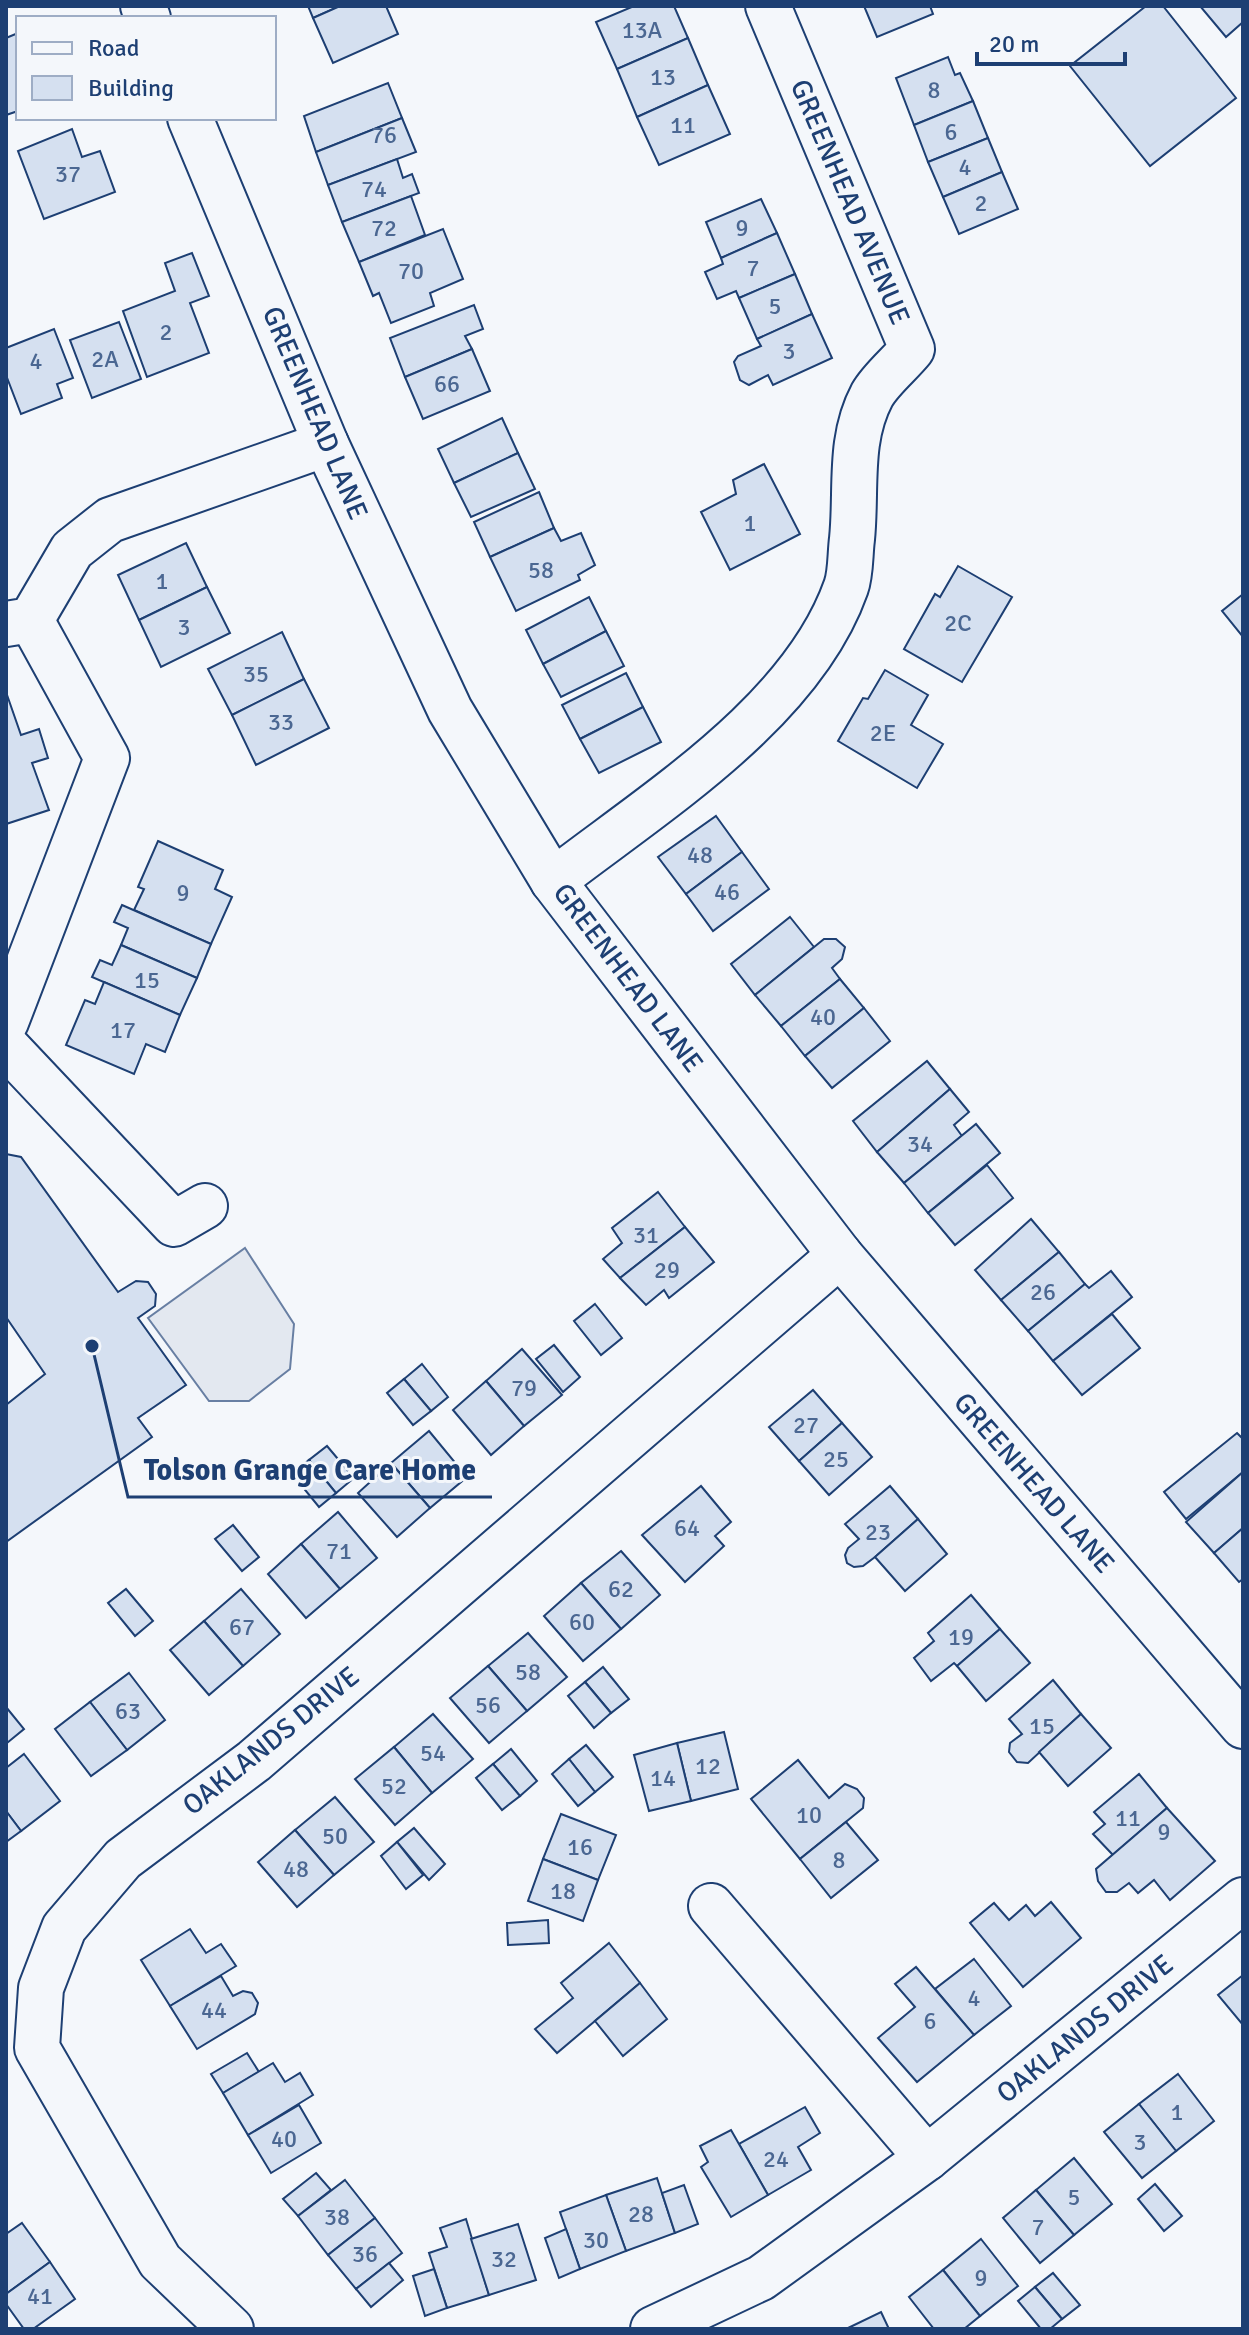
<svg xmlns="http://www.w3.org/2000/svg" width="1249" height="2335" viewBox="0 0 1249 2335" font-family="Signika,sans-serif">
<rect width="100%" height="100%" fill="#f4f7fb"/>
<polygon fill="#e3e8f0" stroke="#687fa3" stroke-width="2" points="245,1248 294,1324 290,1369 249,1401 209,1401 148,1318"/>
<g fill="#d5e0f0" stroke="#1d3f73" stroke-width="2">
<polygon points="308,6 340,6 313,18"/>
<polygon points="340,6 386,6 398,34 333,63 313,18"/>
<polygon points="634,6 674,6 688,38 617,69 596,22"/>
<polygon points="864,6 930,6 933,14 877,37"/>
<polygon points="1146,6 1163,6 1236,98 1150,166 1070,66"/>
<polygon points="1200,6 1243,6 1243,22 1226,37"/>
<polygon points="18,33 18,111 6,115 6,38"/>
<polygon points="688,38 708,85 637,117 617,69"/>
<polygon points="948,57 955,75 960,73 973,101 914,125 896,78"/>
<polygon points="388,83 402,118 316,152 304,116"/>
<polygon points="708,85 730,134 659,165 637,117"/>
<polygon points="973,101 988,138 928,162 914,125"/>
<polygon points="402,118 416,152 328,185 316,152"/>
<polygon points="72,129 82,157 100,151 115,192 44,219 18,151"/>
<polygon points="988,138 1002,172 943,197 928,162"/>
<polygon points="397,159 403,178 412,174 419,193 342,222 328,185"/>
<polygon points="1002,172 1018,209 959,234 943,197"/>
<polygon points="411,196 425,235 359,262 342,222"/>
<polygon points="761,199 777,233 721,258 706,222"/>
<polygon points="443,229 463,279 430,293 434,306 391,323 379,293 373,296 359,262"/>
<polygon points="777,233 795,274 739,298 736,291 717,299 705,272 723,264 721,258"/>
<polygon points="192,253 209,296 190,303 209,353 147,377 123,311 175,291 165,263"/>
<polygon points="795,274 812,314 757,339 739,298"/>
<polygon points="474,305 483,329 465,336 472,349 405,377 390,338"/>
<polygon points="812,314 832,358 773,385 768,375 749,385 740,380 734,362 738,356 761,346 757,339"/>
<polygon points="119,322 141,379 92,398 70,340"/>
<polygon points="54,329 73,378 57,384 62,398 21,414 6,375 6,348"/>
<polygon points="472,349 490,391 423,419 405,377"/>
<polygon points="502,418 518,453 454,483 438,449"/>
<polygon points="518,453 535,489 471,517 454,483"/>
<polygon points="764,464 800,534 730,570 701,512 736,494 733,480"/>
<polygon points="539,492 554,528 490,557 474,522"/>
<polygon points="554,528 561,541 581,533 595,565 578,575 580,580 516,611 490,557"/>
<polygon points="186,543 207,587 139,620 118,575"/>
<polygon points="958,566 1012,597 962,682 904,649 935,594 940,597"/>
<polygon points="207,587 230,633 161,667 139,620"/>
<polygon points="1243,594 1243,637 1222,611"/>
<polygon points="589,597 606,631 543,664 526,630"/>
<polygon points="606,631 624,666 561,697 543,664"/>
<polygon points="282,632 304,679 232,715 208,669"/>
<polygon points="885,670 928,695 911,725 943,744 917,788 838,741 863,698 868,699"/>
<polygon points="626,673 643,707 580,739 562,705"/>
<polygon points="304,679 329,728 256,765 232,715"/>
<polygon points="6,692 21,735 39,729 48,758 32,763 49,810 6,824"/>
<polygon points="643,707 661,742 599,773 580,739"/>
<polygon points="716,816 742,852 686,894 658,857"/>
<polygon points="158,841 223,870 215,889 232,897 211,944 134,910 144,889 138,887"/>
<polygon points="742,852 769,889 713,931 686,894"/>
<polygon points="122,905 211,944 197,978 121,945 128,928 114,922"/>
<polygon points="790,917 814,947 755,995 731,964"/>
<polygon points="824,939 836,939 845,947 842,959 832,968 840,979 781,1026 755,995"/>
<polygon points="121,945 197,978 180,1015 92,977 100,960 112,965"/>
<polygon points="840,979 864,1008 805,1056 781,1026"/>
<polygon points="104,982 180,1015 165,1052 146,1044 134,1074 66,1045 85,1000 95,1004"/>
<polygon points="864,1008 890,1041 832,1088 805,1056"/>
<polygon points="927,1061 950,1089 877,1152 853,1121"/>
<polygon points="950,1089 969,1112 954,1125 962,1136 904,1183 877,1152"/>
<polygon points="976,1124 1000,1153 928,1213 904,1183"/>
<polygon points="6,1154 21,1157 118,1292 136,1281 148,1282 156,1294 155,1306 138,1318 186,1385 138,1418 152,1437 6,1542 6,1405 45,1374 6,1317"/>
<polygon points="987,1165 1013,1198 955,1245 928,1213"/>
<polygon points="658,1192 685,1227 620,1278 603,1259 622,1243 612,1228"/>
<polygon points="1031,1219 1059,1252 1001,1300 975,1270"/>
<polygon points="685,1227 714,1262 669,1298 664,1290 646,1305 620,1278"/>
<polygon points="1059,1252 1085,1284 1028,1331 1001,1300"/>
<polygon points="1111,1271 1132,1297 1053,1361 1028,1331 1085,1284 1089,1288"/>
<polygon points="595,1304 622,1338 601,1355 574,1321"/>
<polygon points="1112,1314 1140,1348 1082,1395 1053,1361"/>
<polygon points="554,1345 580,1377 563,1392 536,1359"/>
<polygon points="522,1349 562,1395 524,1426 486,1381"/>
<polygon points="422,1364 448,1397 431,1411 404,1379"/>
<polygon points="404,1379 431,1411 413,1425 387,1393"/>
<polygon points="486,1381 524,1426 491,1455 453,1410"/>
<polygon points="813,1390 842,1423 799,1461 769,1427"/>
<polygon points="842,1423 872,1457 829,1495 799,1461"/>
<polygon points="429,1431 467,1477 430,1508 391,1463"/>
<polygon points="1237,1433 1243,1439 1243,1472 1186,1519 1164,1492"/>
<polygon points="327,1446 354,1478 336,1493 309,1460"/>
<polygon points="309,1460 336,1493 319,1507 292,1474"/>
<polygon points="391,1463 430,1508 397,1537 358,1493"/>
<polygon points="1243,1472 1243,1528 1214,1553 1186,1522"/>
<polygon points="701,1486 731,1522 715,1536 724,1546 685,1582 642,1535"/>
<polygon points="890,1486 918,1519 875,1557 863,1566 854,1567 847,1563 845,1555 848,1548 859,1539 845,1524"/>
<polygon points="338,1512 377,1558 340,1589 301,1544"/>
<polygon points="918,1519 947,1554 905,1591 875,1557"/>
<polygon points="233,1525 259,1557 242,1571 215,1539"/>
<polygon points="1243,1528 1243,1579 1239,1582 1214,1553"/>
<polygon points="301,1544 340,1589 306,1618 268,1574"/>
<polygon points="621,1551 660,1595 621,1629 581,1583"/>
<polygon points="581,1583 621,1629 583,1661 544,1616"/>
<polygon points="126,1589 153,1621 135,1636 108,1603"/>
<polygon points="241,1589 280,1634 243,1666 204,1621"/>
<polygon points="971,1595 1000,1629 957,1666 954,1663 931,1681 914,1658 934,1641 928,1633"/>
<polygon points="204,1621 243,1666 209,1695 170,1650"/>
<polygon points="1000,1629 1030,1663 986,1701 957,1666"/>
<polygon points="528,1633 567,1677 527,1711 488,1666"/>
<polygon points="488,1666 527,1711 489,1743 450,1698"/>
<polygon points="603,1667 629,1699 611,1713 585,1682"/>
<polygon points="129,1673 165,1720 127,1750 90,1702"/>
<polygon points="1053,1680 1081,1714 1028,1763 1017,1762 1009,1752 1010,1743 1022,1734 1009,1719"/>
<polygon points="585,1682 611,1713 594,1728 568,1696"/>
<polygon points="90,1702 127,1750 91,1776 55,1729"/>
<polygon points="6,1707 24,1729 7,1743 6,1742"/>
<polygon points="433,1714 473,1759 432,1793 394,1747"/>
<polygon points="1081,1714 1111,1748 1068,1786 1039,1752"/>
<polygon points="724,1732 738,1789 691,1801 677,1743"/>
<polygon points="677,1743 691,1801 649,1811 634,1755"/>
<polygon points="586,1745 613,1777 595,1792 569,1759"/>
<polygon points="394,1747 432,1793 395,1825 355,1779"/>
<polygon points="511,1749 537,1781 520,1796 493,1764"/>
<polygon points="24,1754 60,1801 21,1831 6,1811 6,1768"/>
<polygon points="569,1759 595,1792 578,1806 552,1774"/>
<polygon points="798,1760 829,1798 845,1784 857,1789 864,1798 863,1808 800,1859 751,1799"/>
<polygon points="493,1764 520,1796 502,1810 476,1778"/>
<polygon points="1139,1774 1167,1808 1113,1855 1093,1834 1105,1824 1094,1812"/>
<polygon points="335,1797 374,1842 334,1875 295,1830"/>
<polygon points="1167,1808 1215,1861 1170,1900 1154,1880 1138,1893 1129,1883 1117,1892 1106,1892 1098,1881 1096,1869"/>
<polygon points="6,1811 21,1831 6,1842"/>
<polygon points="561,1814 616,1835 598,1880 543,1859"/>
<polygon points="846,1822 878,1860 831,1898 800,1859"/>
<polygon points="414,1828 445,1864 429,1880 397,1842"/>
<polygon points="295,1830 334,1875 297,1907 258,1862"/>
<polygon points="397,1842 423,1875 406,1889 381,1856"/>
<polygon points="543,1859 598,1880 583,1921 528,1901"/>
<polygon points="1051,1902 1081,1938 1023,1987 970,1923 994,1903 1009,1920 1026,1905 1035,1916"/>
<polygon points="548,1920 549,1943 508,1945 507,1923"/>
<polygon points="190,1929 206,1953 221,1944 236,1966 170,2006 141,1960"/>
<polygon points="609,1943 640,1983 557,2053 535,2029 573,1998 561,1983"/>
<polygon points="974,1959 1011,2006 974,2035 935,1989"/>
<polygon points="916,1967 974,2035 917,2082 878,2038 915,2007 895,1984"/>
<polygon points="1243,1975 1243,2025 1218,1995"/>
<polygon points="221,1976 233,1996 243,1991 252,1993 258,2003 255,2014 197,2049 170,2006"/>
<polygon points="640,1983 667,2019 623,2056 595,2021"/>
<polygon points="247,2053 259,2072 223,2093 211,2074"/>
<polygon points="273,2063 285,2082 300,2073 313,2095 248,2135 223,2093"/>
<polygon points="1178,2074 1214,2121 1176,2151 1139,2104"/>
<polygon points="1139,2104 1176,2151 1142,2178 1104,2132"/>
<polygon points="299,2105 321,2143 271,2173 248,2135"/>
<polygon points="805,2107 820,2133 798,2147 811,2170 768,2195 739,2144"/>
<polygon points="731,2130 768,2195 731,2217 701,2167 708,2162 700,2146"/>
<polygon points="1074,2158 1112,2204 1074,2235 1036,2190"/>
<polygon points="316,2173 331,2190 298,2216 283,2199"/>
<polygon points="657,2178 675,2233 626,2251 606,2195"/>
<polygon points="345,2180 375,2218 328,2255 298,2216"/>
<polygon points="1155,2184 1182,2216 1164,2231 1138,2199"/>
<polygon points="684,2185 698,2224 675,2233 662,2193"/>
<polygon points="1036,2190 1074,2235 1040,2263 1003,2218"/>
<polygon points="606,2195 626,2251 580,2269 560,2212"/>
<polygon points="375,2218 402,2253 356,2289 328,2255"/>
<polygon points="466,2219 489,2295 447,2308 429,2253 447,2247 440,2228"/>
<polygon points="22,2223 50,2262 6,2294 6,2234"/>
<polygon points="518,2224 536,2280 489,2295 471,2239"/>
<polygon points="566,2229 580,2269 559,2278 545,2238"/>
<polygon points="981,2239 1018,2286 980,2316 943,2270"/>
<polygon points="50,2262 75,2299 33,2329 24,2329 6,2304 6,2294"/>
<polygon points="389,2263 403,2280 371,2307 356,2289"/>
<polygon points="434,2269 447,2308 425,2316 413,2276"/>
<polygon points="943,2270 980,2316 964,2329 934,2329 909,2297"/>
<polygon points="1053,2273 1080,2305 1062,2319 1035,2287"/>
<polygon points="1035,2287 1062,2319 1050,2329 1041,2329 1018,2301"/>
<polygon points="881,2312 889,2329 846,2329"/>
</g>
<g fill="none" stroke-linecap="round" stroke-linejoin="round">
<defs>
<g id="minor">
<polyline points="143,6 148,18"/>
<polyline points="190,118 326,444 450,710 553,881 840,1255 1243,1726"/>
<polyline points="6,624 31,620 72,550 110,520 326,444"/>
<path d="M 553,881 C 655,802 802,712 846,587 C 851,573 850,554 852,539 C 857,490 848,440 872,395 C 881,379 900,364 912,349 L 768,6"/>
<polyline points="6,1022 107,758 31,620"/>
<polyline points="6,1046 174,1224 205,1206"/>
<polyline points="711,1906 927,2158"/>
<polyline points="231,2329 160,2261 37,2048 41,1988 64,1928 123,1859 254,1761 840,1255"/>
<polyline points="653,2329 761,2278 927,2158 1243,1900"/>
</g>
</defs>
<use href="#minor" stroke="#1d3f73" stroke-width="48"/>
<use href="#minor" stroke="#f4f7fb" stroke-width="44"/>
</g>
<g text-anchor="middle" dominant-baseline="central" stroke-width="6" stroke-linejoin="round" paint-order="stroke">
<g font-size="24" fill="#4b6792">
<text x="642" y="30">13A</text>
<text x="663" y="77">13</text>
<text x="934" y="90">8</text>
<text x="683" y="125">11</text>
<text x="951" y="132">6</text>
<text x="384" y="135">76</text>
<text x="965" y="167">4</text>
<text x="68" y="174">37</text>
<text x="374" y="189">74</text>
<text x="981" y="203">2</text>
<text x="384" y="228">72</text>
<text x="742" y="228">9</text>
<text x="753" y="268">7</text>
<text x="411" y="271">70</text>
<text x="775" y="306">5</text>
<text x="166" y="332">2</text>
<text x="789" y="351">3</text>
<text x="105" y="359">2A</text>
<text x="36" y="361">4</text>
<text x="447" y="384">66</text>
<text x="750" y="523">1</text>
<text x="541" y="570">58</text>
<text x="162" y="581">1</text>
<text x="958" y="623">2C</text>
<text x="184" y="627">3</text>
<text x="256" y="674">35</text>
<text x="281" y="722">33</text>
<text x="883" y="733">2E</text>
<text x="700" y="855">48</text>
<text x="727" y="892">46</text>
<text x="183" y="893">9</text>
<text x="147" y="980">15</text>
<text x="823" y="1017">40</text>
<text x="123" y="1030">17</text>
<text x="920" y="1144">34</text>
<text x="646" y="1235">31</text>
<text x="667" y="1270">29</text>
<text x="1043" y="1292">26</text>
<text x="524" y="1388">79</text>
<text x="806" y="1425">27</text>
<text x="836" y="1459">25</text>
<text x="687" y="1528">64</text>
<text x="878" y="1532">23</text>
<text x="339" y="1551">71</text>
<text x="621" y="1589">62</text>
<text x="582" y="1622">60</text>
<text x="242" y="1627">67</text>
<text x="961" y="1637">19</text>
<text x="528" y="1672">58</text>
<text x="488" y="1705">56</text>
<text x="128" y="1711">63</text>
<text x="1042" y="1726">15</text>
<text x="433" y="1753">54</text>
<text x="708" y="1766">12</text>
<text x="663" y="1778">14</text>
<text x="394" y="1786">52</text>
<text x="809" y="1815">10</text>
<text x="1128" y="1818">11</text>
<text x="1164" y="1832">9</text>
<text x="335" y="1836">50</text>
<text x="580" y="1847">16</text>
<text x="839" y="1860">8</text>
<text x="296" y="1869">48</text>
<text x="563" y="1891">18</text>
<text x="974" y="1998">4</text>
<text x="214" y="2010">44</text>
<text x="930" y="2021">6</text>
<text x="1177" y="2112">1</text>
<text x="284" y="2139">40</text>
<text x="1140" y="2142">3</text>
<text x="776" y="2159">24</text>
<text x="1074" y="2197">5</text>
<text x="641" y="2214">28</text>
<text x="337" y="2217">38</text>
<text x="1038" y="2227">7</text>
<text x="596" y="2240">30</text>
<text x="365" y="2254">36</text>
<text x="504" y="2259">32</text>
<text x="981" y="2278">9</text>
<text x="40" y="2296">41</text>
</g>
<g font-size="28" fill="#1d3f73" stroke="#f4f7fb">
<text transform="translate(850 202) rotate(67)">GREENHEAD AVENUE</text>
<text transform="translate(315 413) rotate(67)">GREENHEAD LANE</text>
<text transform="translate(628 978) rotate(53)">GREENHEAD LANE</text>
<text transform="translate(1034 1483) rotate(49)">GREENHEAD LANE</text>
<text transform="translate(271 1741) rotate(-39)">OAKLANDS DRIVE</text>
<text transform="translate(1085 2029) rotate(-39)">OAKLANDS DRIVE</text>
</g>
</g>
<path fill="none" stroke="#1d3f73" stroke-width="3" d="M92 1346L128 1497H492"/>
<circle fill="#1d3f73" stroke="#f4f7fb" stroke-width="3" cx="92" cy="1346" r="8"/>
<g font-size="30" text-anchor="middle" font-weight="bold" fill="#1d3f73" stroke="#f4f7fb" stroke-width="6" stroke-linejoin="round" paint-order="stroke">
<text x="310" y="1480">Tolson Grange Care Home</text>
</g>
<rect width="1249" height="2335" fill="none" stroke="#1d3f73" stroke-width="16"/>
<rect x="16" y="16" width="260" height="104" fill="#f4f7fb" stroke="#9eadc5" stroke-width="2"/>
<rect x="32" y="42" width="40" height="12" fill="#f4f7fb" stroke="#9eadc5" stroke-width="2"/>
<text x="88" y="56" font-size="24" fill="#1d3f73">Road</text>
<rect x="32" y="76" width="40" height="24" fill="#d5e0f0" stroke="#9eadc5" stroke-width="2"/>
<text x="88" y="96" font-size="24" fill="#1d3f73">Building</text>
<path d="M977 52v12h148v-12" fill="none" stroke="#1d3f73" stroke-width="4"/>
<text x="989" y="52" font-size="24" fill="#1d3f73" stroke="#f4f7fb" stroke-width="6" paint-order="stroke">20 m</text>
</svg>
